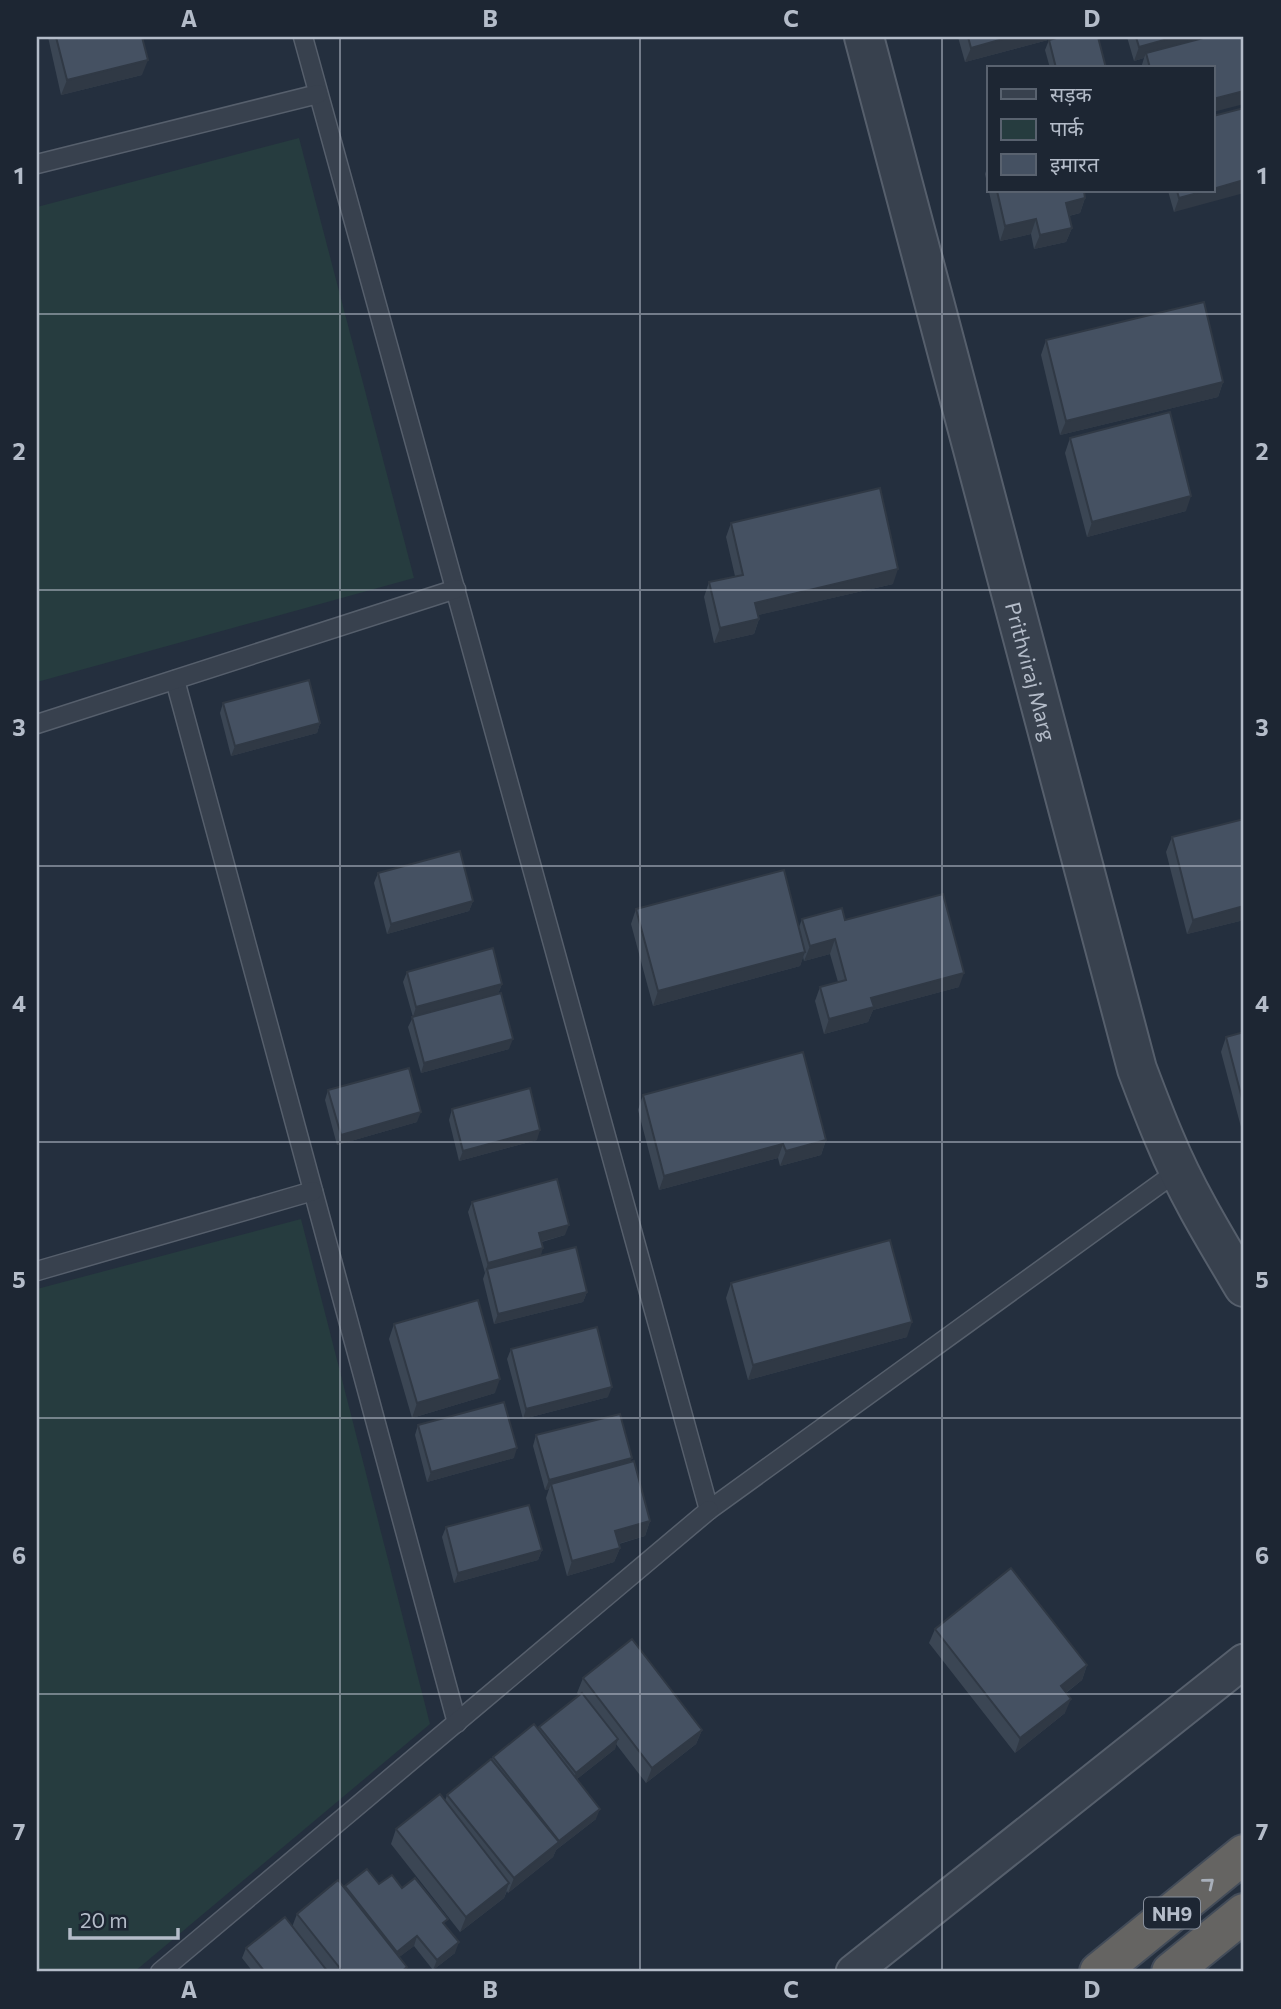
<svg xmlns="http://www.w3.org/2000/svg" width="1281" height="2009" viewBox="0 0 1281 2009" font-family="Commissioner,'Noto Sans Devanagari',sans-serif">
<rect width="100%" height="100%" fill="#242f3e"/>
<g fill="#263c3f">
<polygon points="299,138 414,578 37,682 37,207"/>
<polygon points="301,1219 430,1724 134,1972 37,1972 37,1289"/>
</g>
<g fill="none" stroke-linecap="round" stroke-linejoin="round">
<defs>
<g id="service">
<polyline points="303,37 709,1510 1179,1170"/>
<polyline points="37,164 318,94"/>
<polyline points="175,680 457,1723"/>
<polyline points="37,724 456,589"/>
<polyline points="37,1271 313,1191"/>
<polyline points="160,1972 709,1510"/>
</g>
<polyline id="minor" points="853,1972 1244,1661"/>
<g id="tertiary">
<path id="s1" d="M 864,37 L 1137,1069 C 1146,1093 1155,1117 1165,1140 C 1186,1191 1216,1240 1244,1287"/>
</g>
<g id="trunk">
<polyline points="1099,1972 1244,1854"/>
<polyline points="1171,1972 1244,1913"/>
</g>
</defs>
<use href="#service" stroke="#565f6c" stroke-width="21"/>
<use href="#minor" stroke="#565f6c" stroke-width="37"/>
<use href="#tertiary" stroke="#565f6c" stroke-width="42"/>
<use href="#trunk" stroke="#434c59" stroke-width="42"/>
<use href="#service" stroke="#38414e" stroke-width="18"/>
<use href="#minor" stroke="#38414e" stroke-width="33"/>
<use href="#tertiary" stroke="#38414e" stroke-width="38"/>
<use href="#trunk" stroke="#656462" stroke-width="38"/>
</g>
<g fill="#3b4654">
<polygon points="48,37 142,37 142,75 61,95"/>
<polygon points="958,37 1059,37 965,62"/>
<polygon points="1127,37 1244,37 1213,68 1141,68 1144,58 1134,61"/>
<polygon points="1049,40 1106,68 1050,68 1045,50"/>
<polygon points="989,162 989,191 1084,191 1085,198 1080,213 1069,216 1072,228 1066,242 1034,249 1031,234 1000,241 985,174"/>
<polygon points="1168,191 1213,191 1174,212"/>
<polygon points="1046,340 1223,382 1218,397 1060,435 1041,355"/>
<polygon points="1070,438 1186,511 1087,537 1065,453"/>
<polygon points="731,523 893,584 758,615 759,619 754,634 714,643 704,597 709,582 735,576 726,537"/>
<polygon points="223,703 320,723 317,733 231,756 220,713"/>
<polygon points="1244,819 1244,920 1187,934 1166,852 1172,837"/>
<polygon points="378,873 473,901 469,911 387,934 374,883"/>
<polygon points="636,909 799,927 802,919 845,920 959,987 873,1010 868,1022 824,1034 815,1001 820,987 838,982 830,954 804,961 803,957 800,966 653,1006 631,924"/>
<polygon points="407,972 502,984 498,994 509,1049 421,1073 408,1027 413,1017 403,982"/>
<polygon points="1244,1032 1244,1126 1241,1127 1221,1052 1226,1037"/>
<polygon points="328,1090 417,1122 337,1145 325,1100"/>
<polygon points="643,1095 826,1140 821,1155 780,1166 778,1158 659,1190 638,1110"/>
<polygon points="452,1109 537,1140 459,1161 449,1120"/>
<polygon points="472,1202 565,1235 542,1242 541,1255 587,1292 583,1302 494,1324 483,1279 485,1273 468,1212"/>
<polygon points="731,1283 907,1337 748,1380 726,1298"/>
<polygon points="394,1324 495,1393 412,1418 389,1339"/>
<polygon points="511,1349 608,1397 523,1419 507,1359"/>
<polygon points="418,1425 514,1458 427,1482 415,1435"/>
<polygon points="536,1435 631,1462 650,1521 645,1536 619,1544 620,1548 614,1562 567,1576 546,1498 549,1489 545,1490 533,1446"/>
<polygon points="446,1527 542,1550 538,1560 454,1583 442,1537"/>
<polygon points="935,1629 1087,1665 1082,1680 1066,1693 1065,1713 1015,1753 929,1643"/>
<polygon points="583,1678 702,1730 696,1744 646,1783 616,1744 615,1749 577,1779 596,1819 556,1850 553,1857 508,1893 507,1891 504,1898 460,1932 391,1844 396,1829 445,1801 447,1795 492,1759 493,1757 538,1730 539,1727 579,1695 577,1693"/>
<polygon points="379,1884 402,1888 445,1925 455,1953 433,1970 414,1946 399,1957 405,1972 253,1972 242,1958 246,1948 292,1927 297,1914 344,1888 345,1886"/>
</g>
<g fill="#303945">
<polygon points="1010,37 1059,37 965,62 971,48"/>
<polygon points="1175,37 1225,37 1146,53 1144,58 1134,61 1139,47"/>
<polygon points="148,60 142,75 61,95 67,80"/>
<polygon points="1244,91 1244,104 1213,112 1213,99"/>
<polygon points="1244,180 1244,193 1174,212 1179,198 1205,191 1213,191 1213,189"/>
<polygon points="1085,198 1080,213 1060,218 1066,203"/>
<polygon points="1036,219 1031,234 1000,241 1005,226"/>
<polygon points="1072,228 1066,242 1034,249 1040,235"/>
<polygon points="1223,382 1218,397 1060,435 1066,421"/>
<polygon points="1191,496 1186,511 1087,537 1092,522"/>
<polygon points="898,569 893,584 750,617 755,603"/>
<polygon points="759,619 754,634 714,643 720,628"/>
<polygon points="320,723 317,733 231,756 235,746"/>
<polygon points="473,901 469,911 387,934 391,924"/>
<polygon points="1244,906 1244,920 1187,934 1193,920"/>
<polygon points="835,939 830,954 804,961 810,946"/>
<polygon points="805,952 800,966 653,1006 658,991"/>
<polygon points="964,973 959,987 873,1010 868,1022 824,1034 829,1019 871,998"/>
<polygon points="502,984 498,994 413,1017 416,1007"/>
<polygon points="513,1039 509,1049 421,1073 424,1063"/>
<polygon points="421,1112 417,1122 337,1145 341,1135"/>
<polygon points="1244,1117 1244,1126 1241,1127"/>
<polygon points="540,1130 537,1140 459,1161 463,1151"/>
<polygon points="826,1140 821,1155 780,1166 786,1151"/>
<polygon points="783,1144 778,1158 659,1190 664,1176"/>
<polygon points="569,1225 565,1235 536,1243 539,1233"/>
<polygon points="543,1248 540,1258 487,1269 485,1273 488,1263"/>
<polygon points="587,1292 583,1302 494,1324 498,1314"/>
<polygon points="912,1322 907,1337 748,1380 753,1365"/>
<polygon points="500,1379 495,1393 412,1418 417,1403"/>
<polygon points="612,1387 608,1397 523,1419 526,1409"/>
<polygon points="517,1448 514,1458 427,1482 431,1472"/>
<polygon points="632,1458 628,1468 551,1484 549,1489 545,1490 549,1480"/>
<polygon points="650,1521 645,1536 610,1546 615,1531"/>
<polygon points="620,1548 614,1562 567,1576 572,1561"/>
<polygon points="542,1550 538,1560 454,1583 458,1573"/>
<polygon points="1087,1665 1082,1680 1055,1701 1061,1686"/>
<polygon points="1071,1699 1065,1713 1015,1753 1020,1738"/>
<polygon points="702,1730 696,1744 646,1783 652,1768"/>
<polygon points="618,1739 615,1749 572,1783 576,1773"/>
<polygon points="600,1809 596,1819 556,1850 553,1857 508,1893 514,1878"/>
<polygon points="509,1883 504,1898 460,1932 466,1917"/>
<polygon points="417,1936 414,1946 393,1962 397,1952"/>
<polygon points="459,1942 455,1953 433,1970 437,1960"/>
</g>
<g fill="#455162" stroke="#303945" stroke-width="2">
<polygon points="56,37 142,37 148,60 67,80"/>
<polygon points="968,37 1010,37 971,48"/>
<polygon points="1060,37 1098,37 1106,68 1056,68 1049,40"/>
<polygon points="1136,37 1175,37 1139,47"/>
<polygon points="1207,37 1244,37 1244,91 1213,99 1213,68 1150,68 1146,53"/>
<polygon points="1244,108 1244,180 1213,189 1213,116"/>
<polygon points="997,191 1084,191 1085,198 1066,203 1072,228 1040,235 1036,219 1005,226"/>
<polygon points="1177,191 1205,191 1179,198"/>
<polygon points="1204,302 1223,382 1066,421 1046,340"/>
<polygon points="1170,412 1191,496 1092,522 1070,438"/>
<polygon points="880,488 898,569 755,603 759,619 720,628 709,582 743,575 731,523"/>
<polygon points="309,680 320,723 235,746 223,703"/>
<polygon points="1244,819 1244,906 1193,920 1172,837"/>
<polygon points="460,851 473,901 391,924 378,873"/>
<polygon points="784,870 805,952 658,991 636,909"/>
<polygon points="943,894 964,973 871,998 874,1007 829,1019 820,987 846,980 835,939 810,946 802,919 842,908 845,920"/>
<polygon points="493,948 502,984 416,1007 407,972"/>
<polygon points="501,993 513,1039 424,1063 412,1017"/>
<polygon points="1244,1032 1244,1106 1226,1037"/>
<polygon points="803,1052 826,1140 786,1151 783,1144 664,1176 643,1095"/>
<polygon points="409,1068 421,1112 341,1135 328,1090"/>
<polygon points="530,1088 540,1130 463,1151 452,1109"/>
<polygon points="557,1179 569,1225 539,1233 543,1248 488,1263 472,1202"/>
<polygon points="890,1240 912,1322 753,1365 731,1283"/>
<polygon points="576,1247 587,1292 498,1314 487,1269"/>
<polygon points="478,1300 500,1379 417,1403 394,1324"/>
<polygon points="597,1327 612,1387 526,1409 511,1349"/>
<polygon points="504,1402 517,1448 431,1472 418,1425"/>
<polygon points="620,1414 632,1458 549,1480 536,1435"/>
<polygon points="634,1461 650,1521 615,1531 620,1548 572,1561 551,1484"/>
<polygon points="529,1505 542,1550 458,1573 446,1527"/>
<polygon points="1011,1568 1087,1665 1061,1686 1071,1699 1020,1738 935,1629"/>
<polygon points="632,1639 702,1730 652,1768 583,1678"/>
<polygon points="582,1693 618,1739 576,1773 539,1727"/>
<polygon points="534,1724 600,1809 559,1841 493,1757"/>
<polygon points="491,1759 559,1842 514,1878 447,1795"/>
<polygon points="440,1794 509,1883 466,1917 396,1829"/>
<polygon points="367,1869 379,1884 392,1875 402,1888 415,1878 448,1919 443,1923 459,1942 437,1960 417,1936 397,1952 345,1886"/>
<polygon points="338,1880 407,1967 401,1972 343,1972 297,1914"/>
<polygon points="285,1917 328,1972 265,1972 246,1948"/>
</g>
<defs><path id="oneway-chevron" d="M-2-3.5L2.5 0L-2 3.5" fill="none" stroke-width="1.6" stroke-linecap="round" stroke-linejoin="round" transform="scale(1.75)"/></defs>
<use stroke="#a8afba" href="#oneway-chevron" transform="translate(1209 1883) rotate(-39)"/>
<path fill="none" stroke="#b4bcc9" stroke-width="2" stroke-opacity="0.55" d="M 340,37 L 340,1972M 640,37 L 640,1972M 942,37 L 942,1972M 37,314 L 1244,314M 37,590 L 1244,590M 37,866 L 1244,866M 37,1142 L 1244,1142M 37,1418 L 1244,1418M 37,1694 L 1244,1694"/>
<g text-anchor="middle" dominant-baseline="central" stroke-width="7" stroke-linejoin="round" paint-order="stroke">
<rect fill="#1d2633" stroke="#878f9c" stroke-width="2" x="1144" y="1897.5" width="56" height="31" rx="5"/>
<g font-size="19" font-weight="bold" fill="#b4bcc9">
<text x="1172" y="1913">NH9</text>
</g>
<g font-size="21" fill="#b4bcc9" stroke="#1d2633">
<text stroke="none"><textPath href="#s1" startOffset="656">Prithviraj Marg</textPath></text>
</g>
</g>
<rect width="1281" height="2009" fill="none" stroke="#1d2633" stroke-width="77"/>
<rect x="987" y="66" width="228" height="126" fill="#1d2633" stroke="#59626f" stroke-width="2"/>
<rect x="1001" y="89" width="35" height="10" fill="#38414e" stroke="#59626f" stroke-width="2"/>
<text x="1050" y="102" font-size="21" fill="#b4bcc9">सड़क</text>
<rect x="1001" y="119" width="35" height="21" fill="#263c3f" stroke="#59626f" stroke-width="2"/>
<text x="1050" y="136" font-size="21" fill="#b4bcc9">पार्क</text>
<rect x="1001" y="154" width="35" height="21" fill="#455162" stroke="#59626f" stroke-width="2"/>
<text x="1050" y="172" font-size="21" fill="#b4bcc9">इमारत</text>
<path d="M70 1928v10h108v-10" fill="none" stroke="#b4bcc9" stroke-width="3.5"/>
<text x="80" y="1928" font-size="21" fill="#b4bcc9" stroke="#1d2633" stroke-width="5" paint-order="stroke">20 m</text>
<rect x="38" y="38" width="1204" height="1932" fill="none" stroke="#b4bcc9" stroke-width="2.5"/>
<g font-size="23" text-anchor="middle" font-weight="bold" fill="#b4bcc9">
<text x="189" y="27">A</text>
<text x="490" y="27">B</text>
<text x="791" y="27">C</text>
<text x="1092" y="27">D</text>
<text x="19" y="184">1</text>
<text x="1262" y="184">1</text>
<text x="19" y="460">2</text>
<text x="1262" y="460">2</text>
<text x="19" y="736">3</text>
<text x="1262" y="736">3</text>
<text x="19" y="1012">4</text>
<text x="1262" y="1012">4</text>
<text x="19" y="1288">5</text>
<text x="1262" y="1288">5</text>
<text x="19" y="1564">6</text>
<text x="1262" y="1564">6</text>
<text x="19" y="1840">7</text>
<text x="1262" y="1840">7</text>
<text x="189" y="1998">A</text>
<text x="490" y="1998">B</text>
<text x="791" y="1998">C</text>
<text x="1092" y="1998">D</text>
</g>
</svg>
